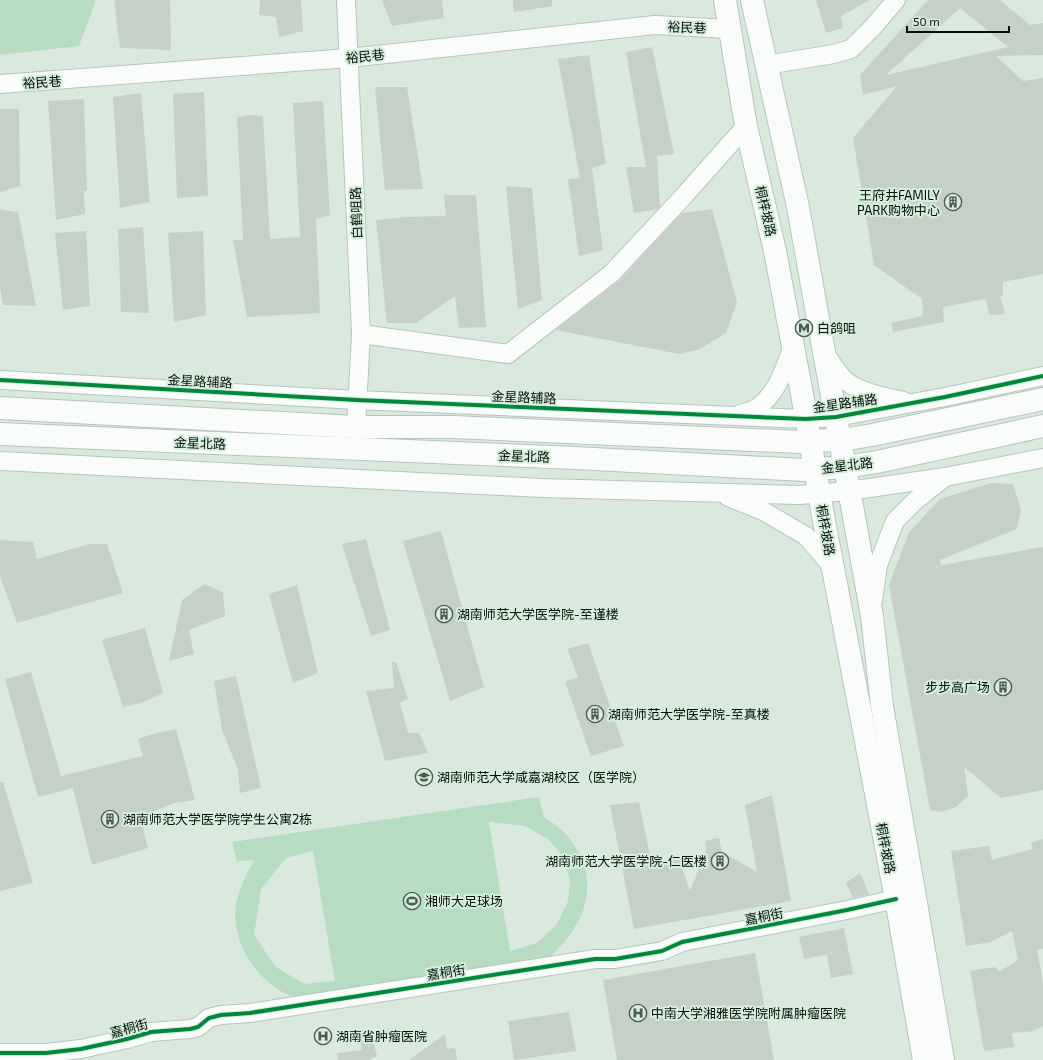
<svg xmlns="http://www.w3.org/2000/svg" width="1043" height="1060" viewBox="0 0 1043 1060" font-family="'Exo 2','Noto Sans SC',sans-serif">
<rect width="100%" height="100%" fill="#dae9de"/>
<g fill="#b7dcc1" fill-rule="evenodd">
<polygon points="0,0 96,0 79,46 0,55"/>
<path d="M 539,797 L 544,817 C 560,827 568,834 578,851 C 601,895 578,932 545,962 L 305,1001 C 294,998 284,994 275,987 C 252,972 235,942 235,914 C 235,897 246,875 254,860 L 237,861 L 232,842 ZM 489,822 L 525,826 L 549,840 L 562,855 L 570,879 L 568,901 L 557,924 L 537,943 L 510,951 ZM 313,851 L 335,981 L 304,984 L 276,967 L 254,935 L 261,889 L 286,858 Z"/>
</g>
<g fill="#c5d1c8" fill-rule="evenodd">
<polygon points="114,0 170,0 171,50 120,48"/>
<polygon points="260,0 301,0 303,31 279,37 276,17 259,15"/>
<polygon points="382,0 442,0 444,18 392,26"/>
<polygon points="513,0 552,0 552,6 514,12"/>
<polygon points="816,0 870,0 841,16 843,28 826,33"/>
<path d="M 928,0 L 1000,0 L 1030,25 L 1043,23 L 1043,55 L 996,56 L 1023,81 L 1043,78 L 1043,274 L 1003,282 L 1003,295 L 1000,296 L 1005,314 L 989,315 L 986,299 L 943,307 L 944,322 L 893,332 L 891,323 L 923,316 L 922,299 L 874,265 L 853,138 L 897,86 L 863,95 L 860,75 ZM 960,8 L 1008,47 L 886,75 Z"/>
<polygon points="652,47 674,154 657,156 660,207 658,209 634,213 626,167 646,167 626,52"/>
<polygon points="589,55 606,164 592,168 603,250 579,256 568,179 580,178 558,59"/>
<polygon points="375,87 407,87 423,189 385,190"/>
<polygon points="204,92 208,196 177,198 173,94"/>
<polygon points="141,93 150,202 120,208 113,97"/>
<polygon points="84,99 87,191 84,191 85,214 56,220 48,101"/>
<polygon points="323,101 330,215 316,219 320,313 247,317 233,240 243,240 237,117 249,115 263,116 270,239 300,237 293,103"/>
<polygon points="0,109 19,109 20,186 0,192"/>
<polygon points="506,186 532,188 542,300 518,309"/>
<polygon points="444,195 476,195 486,327 459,328 455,296 416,323 387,323 376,220 407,217 446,216"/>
<polygon points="0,209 18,212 36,306 3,305 0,287"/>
<polygon points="712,209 737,302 726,333 700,349 679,354 556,330 619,281 682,213"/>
<polygon points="143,227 149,313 121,312 118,229"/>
<polygon points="86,231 90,306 63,310 55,233"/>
<polygon points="203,231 206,315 174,322 168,233"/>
<polygon points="991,483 1013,484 1021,509 1017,529 940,560 941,565 1043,547 1043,790 1001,798 964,767 968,796 956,807 941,812 930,810 889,585 909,532 940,499"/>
<polygon points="441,531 484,687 450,701 403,541"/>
<polygon points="366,539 390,630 371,636 342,544"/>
<polygon points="0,540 33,542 37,559 89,544 107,544 123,593 17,623 0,576"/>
<polygon points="204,584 223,592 225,616 189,630 194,654 169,661 182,600"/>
<polygon points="297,585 318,673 293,683 269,594"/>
<polygon points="145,628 163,693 144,702 123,707 102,640"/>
<polygon points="588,643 624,746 591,756 565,682 578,677 567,649"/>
<polygon points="392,662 396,662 408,699 400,703 408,733 419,733 428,753 385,761 366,691 394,688"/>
<polygon points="31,672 61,776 143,756 138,739 156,733 176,729 195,800 174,803 140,817 148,848 92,865 73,788 38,797 5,679"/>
<polygon points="236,676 261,788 240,793 238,770 222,730 214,681"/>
<polygon points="0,782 3,782 33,883 0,891"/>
<polygon points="772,795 791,901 634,929 610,805 639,802 652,865 679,859 690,891 706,851 705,841 719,838 722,852 757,872 745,805"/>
<polygon points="1043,839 1043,949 1037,949 1043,984 1043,1026 1034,1031 1012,1033 1014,1047 984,1051 970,971 995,967 999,972 1018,960 1012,931 991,942 966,946 951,851 989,846 992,860 1032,849 1031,843"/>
<polygon points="860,873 869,894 853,898 846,883"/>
<polygon points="844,928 853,974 831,978 827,955 804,959 799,937"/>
<polygon points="755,953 774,1060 617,1060 603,980"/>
<polygon points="569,1012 576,1051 514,1060 508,1021"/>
<polygon points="445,1034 447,1049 455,1048 457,1060 409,1060"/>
<polygon points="373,1041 377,1056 369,1060 338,1060 337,1053 362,1050 360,1042"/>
</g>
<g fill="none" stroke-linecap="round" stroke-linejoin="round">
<defs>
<g id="minor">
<polyline points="346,0 361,334 356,427"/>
<polyline points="766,65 834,54 851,49 872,28 896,0"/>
<polyline points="0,84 349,58 655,25 730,29"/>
<polyline points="361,334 508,354 611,274 682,198 746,126"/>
<path d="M 825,353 C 832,364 839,377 850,384 C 863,393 888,398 904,401"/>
<polyline points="0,380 357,400 806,419 836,417 945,397 1043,376"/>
<path d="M 738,415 C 742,413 748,412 753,410 C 776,398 785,368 793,346"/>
<polyline points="0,461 542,488 799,495 849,491 945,477 1043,458"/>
<polyline points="728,497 763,511 806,536 825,558 833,569"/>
<polyline points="873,601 878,565 895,521 915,501 945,477"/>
<polyline points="0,1053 46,1053 81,1049 127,1039 151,1032 190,1029 198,1027 209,1018 221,1015 250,1013 595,959 615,959 662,951 682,942 847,910 896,899"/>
</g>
<g id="major">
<polyline points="725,0 746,126 775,251 802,394 824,521 896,899 924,1060"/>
<polyline points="752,0 798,207 824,352 872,616 882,706 943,1060"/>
<polyline points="0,408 356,427 453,427 800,442 848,439 872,435 1043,399"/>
<polyline points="0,434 575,458 804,470 845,467 877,462 1043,426"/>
</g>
</defs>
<use href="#minor" stroke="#b8c4bb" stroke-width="20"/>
<use href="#major" stroke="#b8c4bb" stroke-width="24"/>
<use href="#minor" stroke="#f9fcfa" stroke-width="18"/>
<use href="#major" stroke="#f9fcfa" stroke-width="22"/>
<defs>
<g id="cycleway">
<polyline points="0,380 357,400 806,419 836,417 945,397 1043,376"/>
<polyline points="0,1053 46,1053 81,1049 127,1039 151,1032 190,1029 198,1027 209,1018 221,1015 250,1013 595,959 615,959 662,951 682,942 847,910 896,899"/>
</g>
</defs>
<use href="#cycleway" stroke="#d4efdb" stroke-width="6"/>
<use href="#cycleway" stroke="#00873e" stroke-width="4"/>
</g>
<defs>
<symbol id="building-ring" viewBox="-11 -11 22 22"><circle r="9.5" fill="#d4efdb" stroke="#505b53" stroke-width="1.5"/><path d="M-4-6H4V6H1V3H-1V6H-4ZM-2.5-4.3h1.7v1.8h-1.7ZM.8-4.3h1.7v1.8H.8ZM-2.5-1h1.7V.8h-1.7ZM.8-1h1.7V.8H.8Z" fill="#505b53"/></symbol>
<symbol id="metro-ring" viewBox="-11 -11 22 22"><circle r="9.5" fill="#d4efdb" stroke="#505b53" stroke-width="1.5"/><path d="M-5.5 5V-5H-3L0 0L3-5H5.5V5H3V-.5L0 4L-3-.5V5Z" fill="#505b53"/></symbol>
<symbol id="university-ring" viewBox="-11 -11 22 22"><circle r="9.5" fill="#d4efdb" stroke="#505b53" stroke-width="1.5"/><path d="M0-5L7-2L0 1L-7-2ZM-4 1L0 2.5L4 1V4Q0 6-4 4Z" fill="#505b53"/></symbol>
<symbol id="stadium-ring" viewBox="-11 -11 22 22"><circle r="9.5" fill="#d4efdb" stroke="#505b53" stroke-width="1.5"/><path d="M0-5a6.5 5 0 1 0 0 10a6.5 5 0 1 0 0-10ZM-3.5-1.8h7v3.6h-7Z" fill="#505b53"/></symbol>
<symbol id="hospital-ring" viewBox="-11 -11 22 22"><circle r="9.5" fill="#d4efdb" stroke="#505b53" stroke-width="1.5"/><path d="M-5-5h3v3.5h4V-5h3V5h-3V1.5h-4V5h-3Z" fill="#505b53"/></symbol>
</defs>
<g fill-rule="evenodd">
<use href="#building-ring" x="943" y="192" width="20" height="20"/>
<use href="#metro-ring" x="794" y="318" width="20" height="20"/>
<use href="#building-ring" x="434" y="604" width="20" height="20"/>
<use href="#building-ring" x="993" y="677" width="20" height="20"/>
<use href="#building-ring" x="585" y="704" width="20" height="20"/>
<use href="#university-ring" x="414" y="767" width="20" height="20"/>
<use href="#building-ring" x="100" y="809" width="20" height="20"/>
<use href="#building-ring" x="710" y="851" width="20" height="20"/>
<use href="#stadium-ring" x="402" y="891" width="20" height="20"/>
<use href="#hospital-ring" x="628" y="1003" width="20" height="20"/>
<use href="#hospital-ring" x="313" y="1026" width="20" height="20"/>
</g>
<g text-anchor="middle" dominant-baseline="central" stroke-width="4" stroke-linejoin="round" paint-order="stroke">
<g font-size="13" fill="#050e08" stroke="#d4efdb">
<text transform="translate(687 27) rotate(2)">裕民巷</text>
<text transform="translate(365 56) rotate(-6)">裕民巷</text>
<text transform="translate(42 82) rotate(-4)">裕民巷</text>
<text transform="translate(766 211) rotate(77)">桐梓坡路</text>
<text transform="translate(356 213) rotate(-92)">白鹤咀路</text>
<text transform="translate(200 381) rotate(3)">金星路辅路</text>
<text transform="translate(524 397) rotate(2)">金星路辅路</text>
<text transform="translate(845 403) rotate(-8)">金星路辅路</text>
<text transform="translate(200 443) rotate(2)">金星北路</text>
<text transform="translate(524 456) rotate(2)">金星北路</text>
<text transform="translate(847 465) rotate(-7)">金星北路</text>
<text transform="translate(826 530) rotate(80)">桐梓坡路</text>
<text transform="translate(886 848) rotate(79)">桐梓坡路</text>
<text transform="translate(764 916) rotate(-11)">嘉桐街</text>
<text transform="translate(446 972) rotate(-9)">嘉桐街</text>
<text transform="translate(129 1028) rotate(-15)">嘉桐街</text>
</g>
<g font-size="13" fill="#050e08" stroke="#d4efdb" text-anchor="start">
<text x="940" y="195" text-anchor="end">王府井FAMILY<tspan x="940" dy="15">PARK购物中心</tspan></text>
<text x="817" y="328">白鸽咀</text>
<text x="457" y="614">湖南师范大学医学院-至谨楼</text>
<text x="990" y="687" text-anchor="end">步步高广场</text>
<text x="608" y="714">湖南师范大学医学院-至真楼</text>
<text x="437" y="777">湖南师范大学咸嘉湖校区（医学院）</text>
<text x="123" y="819">湖南师范大学医学院学生公寓2栋</text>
<text x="707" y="861" text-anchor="end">湖南师范大学医学院-仁医楼</text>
<text x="425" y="901">湘师大足球场</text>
<text x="651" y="1013">中南大学湘雅医学院附属肿瘤医院</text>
<text x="336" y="1036">湖南省肿瘤医院</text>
</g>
</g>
<path d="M907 26v6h102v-6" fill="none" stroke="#050e08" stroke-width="2"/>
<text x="913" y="26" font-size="12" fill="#050e08" stroke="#d4efdb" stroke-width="3" paint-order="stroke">50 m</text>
</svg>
